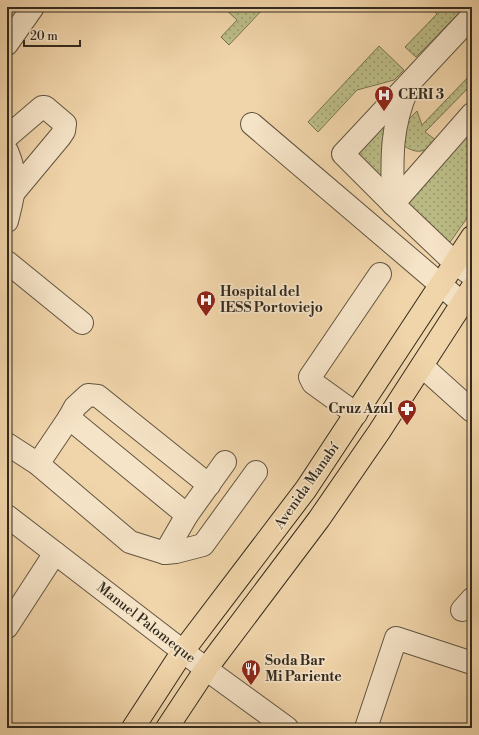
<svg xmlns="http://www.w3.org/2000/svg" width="479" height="735" viewBox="0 0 479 735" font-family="'Libre Bodoni',serif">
<defs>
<pattern id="grass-dots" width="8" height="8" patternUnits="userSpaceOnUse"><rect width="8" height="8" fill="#bcbd87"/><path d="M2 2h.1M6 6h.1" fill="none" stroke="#999a6e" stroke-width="1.8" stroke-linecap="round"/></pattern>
</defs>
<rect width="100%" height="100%" fill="#f1d5aa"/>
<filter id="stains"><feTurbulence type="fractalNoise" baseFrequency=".005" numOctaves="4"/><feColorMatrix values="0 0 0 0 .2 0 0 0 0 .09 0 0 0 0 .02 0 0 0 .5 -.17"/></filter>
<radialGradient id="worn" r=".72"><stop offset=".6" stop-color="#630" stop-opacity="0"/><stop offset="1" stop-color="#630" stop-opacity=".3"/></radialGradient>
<g fill="url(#grass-dots)" stroke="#777453">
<polygon points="223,7 265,7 229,45 221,37 237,20"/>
<polygon points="430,7 461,7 463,9 416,57 405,47 437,14"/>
<polygon points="379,46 404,70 394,80 357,90 318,132 308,122"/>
<path d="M 472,73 L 472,84 L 425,132 L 437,141 C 424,152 419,155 404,146 L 404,124 L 417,111 L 422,125 Z"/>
<polygon points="390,110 382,149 384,185 350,154"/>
<polygon points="472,122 472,211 448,245 403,200"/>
</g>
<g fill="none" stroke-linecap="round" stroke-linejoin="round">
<defs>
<g id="minor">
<polyline points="7,44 33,7"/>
<polyline points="472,114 393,204 455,263 472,275"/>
<polyline points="252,124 462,303"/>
<polyline points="7,137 42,107 45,107 65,124 64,131 60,137 15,191"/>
<path d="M 7,151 C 19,179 14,193 7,221"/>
<polyline points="393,204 343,154 472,16"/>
<path d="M 393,204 C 392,162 390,129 407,90"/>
<polyline points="7,262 82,323"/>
<polyline points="422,366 472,411"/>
<polyline points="356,414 313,383 310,377 380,274"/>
<polyline points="69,418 75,407 88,395 98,396 209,485"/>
<polyline points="7,444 38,464 130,542 165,553 176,552 203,545 256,472"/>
<polyline points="38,464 69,418 187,515"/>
<polyline points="7,516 206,669 287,728"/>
<polyline points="165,553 187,515 225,462"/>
<polyline points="462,610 472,599"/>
<polyline points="7,627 55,553"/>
<polyline points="366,728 396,638 472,663"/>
</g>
<g id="major">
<polyline points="133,728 183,651 306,489 472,237"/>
<polyline points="167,728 206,669 319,519 379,432 472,288"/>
</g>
</defs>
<use href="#minor" stroke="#625542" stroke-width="24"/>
<use href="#major" stroke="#322a1f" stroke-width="24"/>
<use href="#minor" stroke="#f6e4c8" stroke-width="22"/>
<use href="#major" stroke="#f1d5aa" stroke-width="22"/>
</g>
<defs>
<symbol id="hospital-pin" viewBox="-11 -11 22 30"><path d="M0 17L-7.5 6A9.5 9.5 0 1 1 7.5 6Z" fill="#8f2418" stroke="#f6e4c8"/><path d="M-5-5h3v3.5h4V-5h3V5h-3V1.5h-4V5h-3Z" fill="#fff"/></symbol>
<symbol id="pharmacy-pin" viewBox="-11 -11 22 30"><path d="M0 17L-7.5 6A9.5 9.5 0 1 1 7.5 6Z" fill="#8f2418" stroke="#f6e4c8"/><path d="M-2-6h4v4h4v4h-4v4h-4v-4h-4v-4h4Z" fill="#fff"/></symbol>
<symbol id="restaurant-pin" viewBox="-11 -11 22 30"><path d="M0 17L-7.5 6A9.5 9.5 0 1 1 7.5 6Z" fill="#8f2418" stroke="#f6e4c8"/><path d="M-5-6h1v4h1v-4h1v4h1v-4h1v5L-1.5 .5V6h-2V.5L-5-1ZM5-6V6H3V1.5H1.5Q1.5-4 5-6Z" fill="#fff"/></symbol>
</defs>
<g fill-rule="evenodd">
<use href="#hospital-pin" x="373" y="84" width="22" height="30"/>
<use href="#hospital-pin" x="195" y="289" width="22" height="30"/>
<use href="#pharmacy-pin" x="396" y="398" width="22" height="30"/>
<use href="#restaurant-pin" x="240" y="658" width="22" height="30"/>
</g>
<g text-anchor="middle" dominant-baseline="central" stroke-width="3.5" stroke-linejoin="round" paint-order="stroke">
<g font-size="14" font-weight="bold" fill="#322a1f" stroke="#f6e4c8" text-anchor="start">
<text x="398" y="95">CERI 3</text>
<text x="220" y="292">Hospital del<tspan x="220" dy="16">IESS Portoviejo</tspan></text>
<text x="393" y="409" text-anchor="end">Cruz Azul</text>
<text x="265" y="661">Soda Bar<tspan x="265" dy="16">Mi Pariente</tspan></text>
</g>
<g font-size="14" fill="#322a1f" stroke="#f6e4c8">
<text transform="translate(307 486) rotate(-55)">Avenida Manabí</text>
<text transform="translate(146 623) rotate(38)">Manuel Palomeque</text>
</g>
</g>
<rect width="479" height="735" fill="none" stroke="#f1d5aa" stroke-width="24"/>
<rect x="8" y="8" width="463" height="719" fill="none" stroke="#322a1f" stroke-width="2"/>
<rect x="12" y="12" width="455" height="711" fill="none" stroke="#322a1f"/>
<path d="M24 40v6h56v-6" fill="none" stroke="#322a1f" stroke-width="2"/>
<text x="30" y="40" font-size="12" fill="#322a1f" stroke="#f6e4c8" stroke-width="3" paint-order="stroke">20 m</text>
<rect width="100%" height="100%" filter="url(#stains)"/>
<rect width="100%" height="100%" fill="url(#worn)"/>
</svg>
